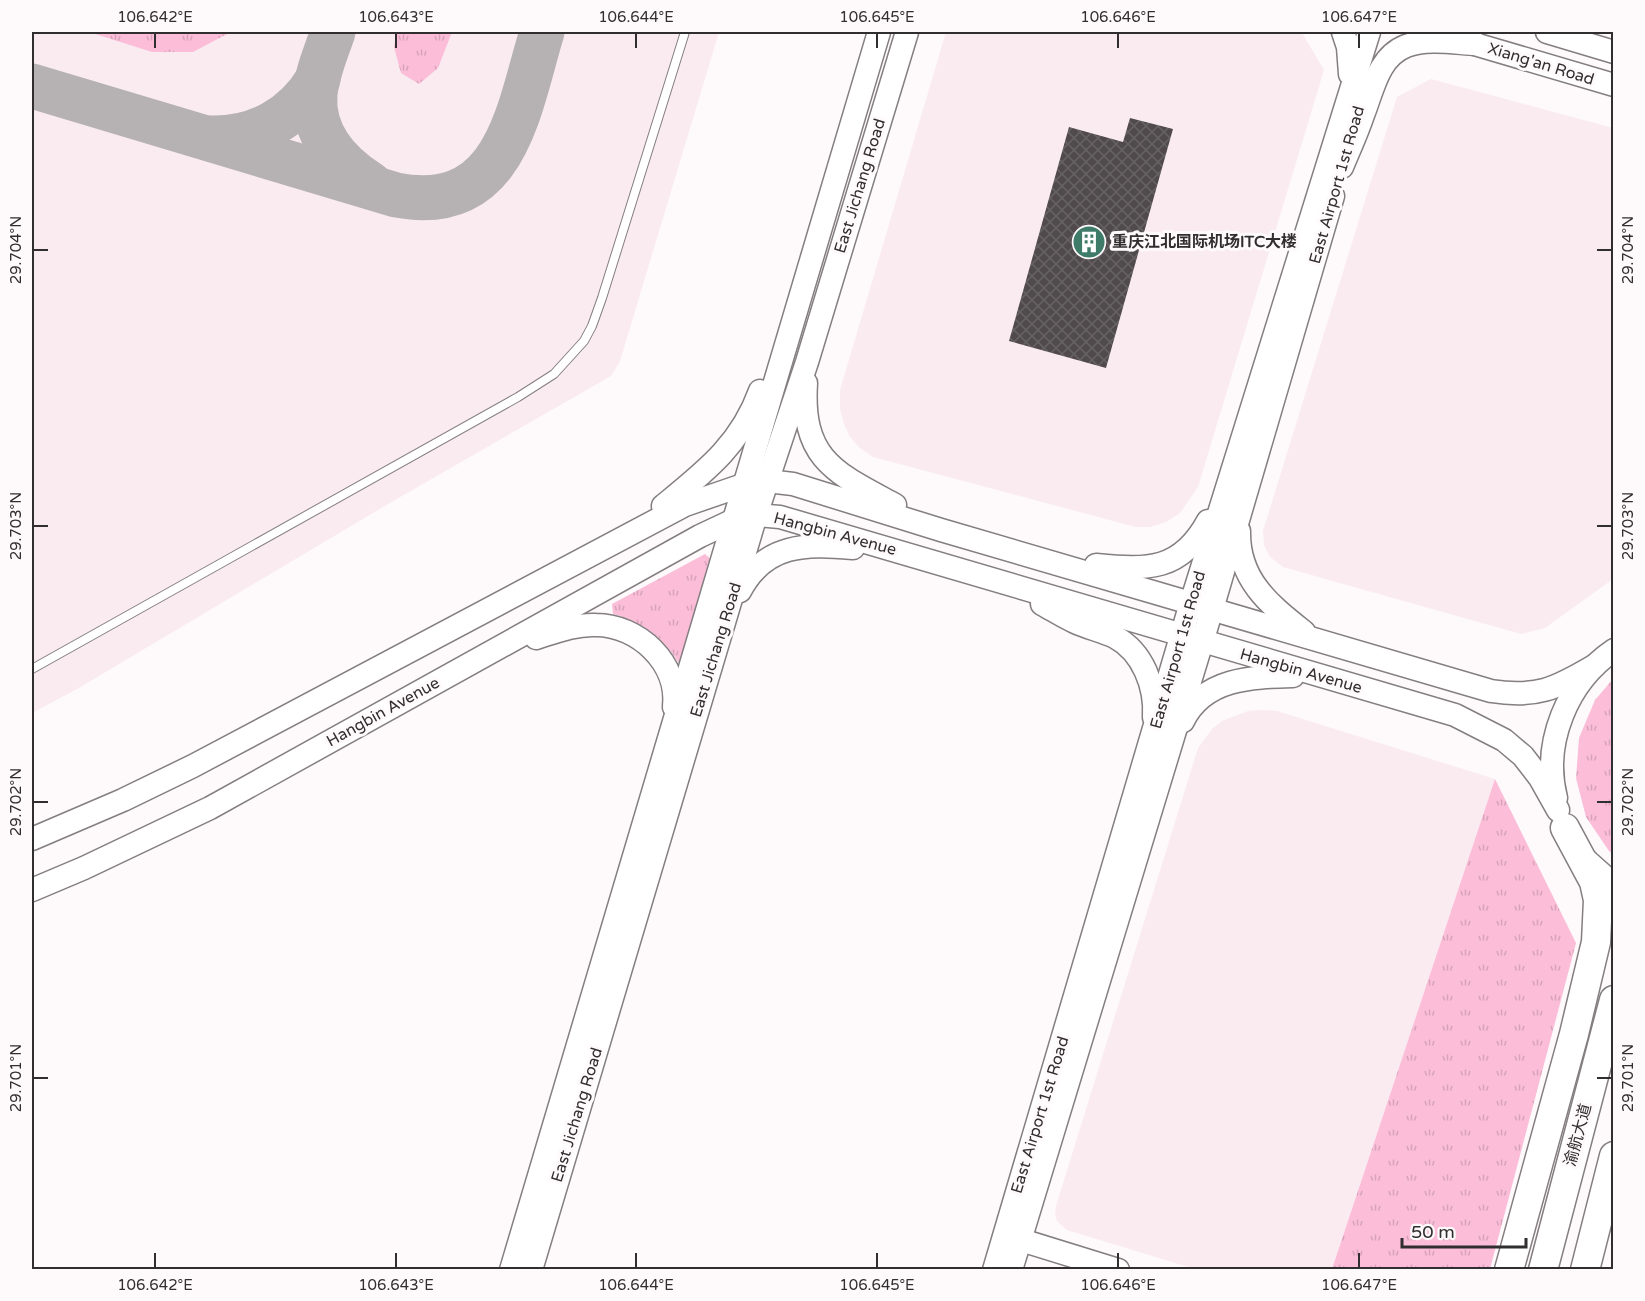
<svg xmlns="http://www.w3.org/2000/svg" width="1645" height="1301" viewBox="0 0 1645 1301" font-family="'Varela Round','Noto Sans SC',sans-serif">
<defs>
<pattern id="grass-tufts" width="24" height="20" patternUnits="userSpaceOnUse" patternTransform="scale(1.5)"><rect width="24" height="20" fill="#fbbdd8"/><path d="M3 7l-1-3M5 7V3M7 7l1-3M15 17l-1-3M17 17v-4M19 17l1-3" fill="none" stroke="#d7a3ba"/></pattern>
<pattern id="building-cross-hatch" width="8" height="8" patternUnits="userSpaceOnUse" patternTransform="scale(1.5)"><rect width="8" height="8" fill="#504a4c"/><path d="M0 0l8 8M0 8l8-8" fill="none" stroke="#676263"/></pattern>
</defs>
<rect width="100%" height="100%" fill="#fef9fb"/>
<g fill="#faebf1">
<polygon points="32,32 719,32 620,361 611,376 388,504 77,689 32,713"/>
<polygon points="946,32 1298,32 1302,33 1324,70 1198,487 1180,513 1166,522 1150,527 1136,527 873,457 860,448 850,437 844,424 840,409 840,390"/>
<polygon points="1431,79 1613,128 1613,579 1545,628 1521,634 1283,567 1270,557 1264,545 1263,531 1397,97"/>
<polygon points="1262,710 1277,711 1495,779 1332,1269 1195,1269 1067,1230 1057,1221 1055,1214 1056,1206 1198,748 1212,729 1222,721 1248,711"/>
</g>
<g fill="url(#grass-tufts)">
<polygon points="89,32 231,32 193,52 152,52"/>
<polygon points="397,32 452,32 438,68 419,84 401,73 394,47"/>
<path d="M 705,554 L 713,561 L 681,662 L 678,662 C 663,637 642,622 613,614 L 612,604 Z"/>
<polygon points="1613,679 1613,854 1609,851 1586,817 1576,778 1579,738 1595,700"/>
<polygon points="1495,779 1576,943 1490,1269 1332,1269"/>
</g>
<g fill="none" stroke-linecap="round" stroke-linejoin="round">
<g stroke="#b6b2b4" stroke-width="45">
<path d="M 333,32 C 326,52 317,73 315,94 C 312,134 339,164 370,184"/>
<path d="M 32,86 L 396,195 C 507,216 518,110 542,32"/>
<path d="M 211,138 C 256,139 295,118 318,79"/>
</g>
</g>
<polygon fill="url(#building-cross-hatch)" points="1130,118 1173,129 1106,368 1009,341 1069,127 1123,142"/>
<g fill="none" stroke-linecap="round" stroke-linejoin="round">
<defs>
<polyline id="lane" points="32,669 518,397 554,374 584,341 592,326 602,298 685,32"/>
<g id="secondary">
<polyline points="1343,32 1348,47 1350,74"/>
<polyline points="1547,32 1614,52"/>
<polyline points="1461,40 1614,85"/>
<path d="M 1342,167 C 1349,150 1357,133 1363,115 C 1373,90 1378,57 1406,46 C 1428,38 1454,43 1476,44"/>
<path d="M 806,383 C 801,460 836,473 895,505"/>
<path d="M 663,506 C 706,471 741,444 760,391"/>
<path d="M 1239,531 C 1238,580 1269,604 1304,632"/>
<path d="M 1096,565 C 1148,570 1181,571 1208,521"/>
<path d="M 740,591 C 765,543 806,544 853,548"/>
<path d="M 1042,604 C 1053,610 1064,617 1075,622 C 1088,628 1102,631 1115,637 C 1143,652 1156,687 1154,717"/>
<path d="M 536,638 C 555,632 575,624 596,625 C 638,625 679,663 674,707"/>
<path d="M 1183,721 C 1204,678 1252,677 1293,676"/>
<path d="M 1556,798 C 1542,743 1567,682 1614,650"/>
<path d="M 32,839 L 123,800 L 193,766 L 685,505 L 746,484 L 767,481 L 793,484 L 941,530 L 1491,691 C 1537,698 1555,689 1594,666"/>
<polyline points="1586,860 1614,885"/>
<polyline points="32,890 84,868 210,808 700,536 734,520 745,517 756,515 780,517 1455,715 1504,740 1523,756 1540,778 1558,810"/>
<polyline points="1005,1235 1118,1270"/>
<polyline points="511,1270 879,32"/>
<polyline points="531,1270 756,515 807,362 907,32"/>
<polyline points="994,1270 1191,603 1369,32"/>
<polyline points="1011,1270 1212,609 1333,196"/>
</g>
<g id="highway">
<polyline points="1509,1270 1574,1034 1596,942 1598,900 1594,882 1565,828"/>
<polyline points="1543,1270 1614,1000"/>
<polyline points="1585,1270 1614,1156"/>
</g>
</defs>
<use href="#lane" stroke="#847e81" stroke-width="10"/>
<use href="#secondary" stroke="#847e81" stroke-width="25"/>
<use href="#highway" stroke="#847e81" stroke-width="31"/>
<use href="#lane" stroke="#fff" stroke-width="8"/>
<use href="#secondary" stroke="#fff" stroke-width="22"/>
<use href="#highway" stroke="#fff" stroke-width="28"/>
</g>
<path fill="none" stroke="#302e2f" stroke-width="2" d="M 155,33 L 155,48M 396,33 L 396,48M 636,33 L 636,48M 877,33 L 877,48M 1118,33 L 1118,48M 1359,33 L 1359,48M 33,250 L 48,250M 1597,250 L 1612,250M 33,526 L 48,526M 1597,526 L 1612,526M 33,802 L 48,802M 1597,802 L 1612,802M 33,1078 L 48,1078M 1597,1078 L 1612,1078M 155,1253 L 155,1268M 396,1253 L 396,1268M 636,1253 L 636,1268M 877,1253 L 877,1268M 1118,1253 L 1118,1268M 1359,1253 L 1359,1268"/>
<defs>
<symbol id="building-disc" viewBox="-11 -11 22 22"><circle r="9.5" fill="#3e7c69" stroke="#fef9fb"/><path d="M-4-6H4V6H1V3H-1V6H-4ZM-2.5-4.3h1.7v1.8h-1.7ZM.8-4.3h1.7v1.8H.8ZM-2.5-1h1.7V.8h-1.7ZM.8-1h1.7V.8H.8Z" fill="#fff"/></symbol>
</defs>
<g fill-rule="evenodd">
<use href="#building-disc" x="1070" y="223" width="38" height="38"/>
</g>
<g text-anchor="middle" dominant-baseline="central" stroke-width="6" stroke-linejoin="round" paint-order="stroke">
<g font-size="16" fill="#302e2f" stroke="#fef9fb">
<text transform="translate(1541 64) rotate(17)">Xiang'an Road</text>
<text transform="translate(1337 185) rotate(-74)">East Airport 1st Road</text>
<text transform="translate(860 186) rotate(-73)">East Jichang Road</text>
<text transform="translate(835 534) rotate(15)">Hangbin Avenue</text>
<text transform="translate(716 650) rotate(-73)">East Jichang Road</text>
<text transform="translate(1178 650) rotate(-74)">East Airport 1st Road</text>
<text transform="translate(1301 671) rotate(16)">Hangbin Avenue</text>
<text transform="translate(383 712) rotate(-29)">Hangbin Avenue</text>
<text transform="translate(577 1115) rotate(-73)">East Jichang Road</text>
<text transform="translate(1040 1115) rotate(-73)">East Airport 1st Road</text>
<text transform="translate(1578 1135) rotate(-75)">渝航大道</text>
</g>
<g font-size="16" font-weight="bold" fill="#302e2f" stroke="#fef9fb" text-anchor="start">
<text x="1112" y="242">重庆江北国际机场ITC大楼</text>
</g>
</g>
<rect width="1645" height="1301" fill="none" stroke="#fef9fb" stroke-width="66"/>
<path d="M1402 1238v9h124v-9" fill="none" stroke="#302e2f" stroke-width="3"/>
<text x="1411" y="1238" font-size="18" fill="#302e2f" stroke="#fef9fb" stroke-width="4.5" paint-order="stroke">50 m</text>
<rect x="33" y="33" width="1579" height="1235" fill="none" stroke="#302e2f" stroke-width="2"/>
<g font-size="15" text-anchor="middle" fill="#302e2f">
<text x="155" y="22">106.642°E</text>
<text x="396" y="22">106.643°E</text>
<text x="636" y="22">106.644°E</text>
<text x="877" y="22">106.645°E</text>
<text x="1118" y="22">106.646°E</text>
<text x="1359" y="22">106.647°E</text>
<text transform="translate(16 250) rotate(-90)" y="5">29.704°N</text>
<text transform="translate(1628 250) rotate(-90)" y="5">29.704°N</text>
<text transform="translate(16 526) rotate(-90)" y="5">29.703°N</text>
<text transform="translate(1628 526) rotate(-90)" y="5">29.703°N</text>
<text transform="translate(16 802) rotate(-90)" y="5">29.702°N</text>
<text transform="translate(1628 802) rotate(-90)" y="5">29.702°N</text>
<text transform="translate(16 1078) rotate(-90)" y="5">29.701°N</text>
<text transform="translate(1628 1078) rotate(-90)" y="5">29.701°N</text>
<text x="155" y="1290">106.642°E</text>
<text x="396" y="1290">106.643°E</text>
<text x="636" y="1290">106.644°E</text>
<text x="877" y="1290">106.645°E</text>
<text x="1118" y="1290">106.646°E</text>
<text x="1359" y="1290">106.647°E</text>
</g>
</svg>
